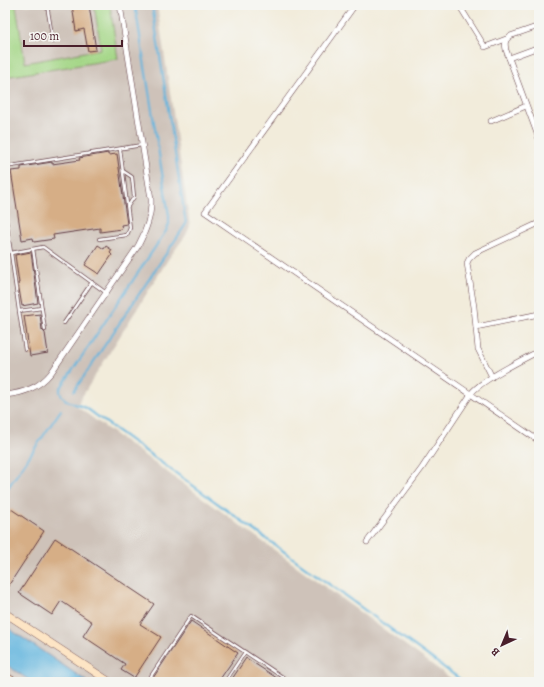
<svg xmlns="http://www.w3.org/2000/svg" width="544" height="687" viewBox="0 0 544 687" font-family="Alegreya,serif">
<rect width="100%" height="100%" fill="#f6f6f2"/>
<filter id="ink" filterUnits="userSpaceOnUse"><feTurbulence type="fractalNoise" baseFrequency=".025" numOctaves="2"/><feDisplacementMap in="SourceGraphic" scale="8" xChannelSelector="R" yChannelSelector="G"/><feConvolveMatrix kernelMatrix="1 2 1 2 8 2 1 2 1" color-interpolation-filters="sRGB"/></filter>
<filter id="wash" filterUnits="userSpaceOnUse"><feTurbulence type="fractalNoise" baseFrequency=".012" numOctaves="4" result="noise"/><feDisplacementMap in="SourceGraphic" scale="16" xChannelSelector="R" yChannelSelector="G"/><feGaussianBlur stdDeviation="0.9" result="paint"/><feColorMatrix in="noise" values="0 0 0 0 0 0 0 0 0 0 0 0 0 0 0 0 0 1.4 0 .05"/><feComposite in="paint" operator="in"/></filter>
<g filter="url(#wash)">
<rect width="100%" height="100%" fill="#f2ecdb"/>
<polygon fill="#cec2b9" points="5,5 157,5 190,226 186,235 169,258 76,406 456,682 5,682"/>
<polygon fill="#a2d584" stroke="#767a58" points="5,5 16,5 25,63 101,49 94,5 110,5 118,59 5,77"/>
<polygon fill="#63b5de" stroke="#566a84" points="5,626 88,682 32,682 5,664"/>
<g fill="none" stroke-linecap="round" stroke-linejoin="round">
<g stroke="#63b5de" stroke-width="2">
<path d="M 135,5 L 169,216 L 169,224 L 166,231 L 60,389 C 59,402 78,404 86,408 L 464,682"/>
<polyline points="74,391 186,224 152,5"/>
<polyline points="5,492 61,410"/>
</g>
</g>
<g id="blocks">
<g fill="#d6ae86">
<polygon points="72,5 89,5 96,50 88,51 84,29 76,31"/>
<polygon points="108,153 108,155 117,154 127,224 121,225 122,229 100,232 100,228 53,235 54,239 34,242 33,238 22,240 11,171 21,170 21,167 52,162 52,164 80,160 79,158"/>
<polygon points="98,245 104,249 106,246 112,250 110,253 112,255 99,274 85,265"/>
<polygon points="31,252 38,303 22,306 18,283 19,283 15,255"/>
<polygon points="40,314 42,330 45,333 48,353 30,356 24,316"/>
<polygon points="11,509 44,531 5,591 5,518"/>
<polygon points="55,538 154,604 140,624 161,637 134,678 121,670 125,664 83,636 92,622 61,601 52,615 19,593"/>
<polygon points="191,621 238,653 218,682 159,682 153,678"/>
<polygon points="246,658 283,682 230,682"/>
</g>
</g>
</g>
<g filter="url(#ink)">
<use href="#blocks" fill-opacity="0" stroke="#633e45" stroke-width="1"/>
<g fill="none" stroke-linecap="round" stroke-linejoin="round">
<defs>
<g id="lane">
<polyline points="47,5 53,42"/>
<polyline points="5,167 142,145"/>
<polyline points="123,171 132,177 134,197 128,206"/>
<polyline points="5,214 11,253 43,247 105,292"/>
<polyline points="99,239 127,235 130,228 120,149"/>
<polyline points="33,249 45,330"/>
<polyline points="11,253 19,311"/>
<polyline points="64,323 92,282"/>
<polyline points="25,350 19,311 42,308"/>
<polyline points="147,682 191,616 290,682"/>
<polyline points="225,682 245,652"/>
</g>
<g id="street">
<polyline points="355,5 205,212 539,441"/>
<polyline points="459,5 485,47 506,39"/>
<path d="M 539,26 L 510,36 C 504,41 505,44 506,50 L 539,139"/>
<polyline points="509,58 539,47"/>
<polyline points="491,121 526,106"/>
<polyline points="476,327 539,314"/>
<polyline points="492,377 478,349 474,307 467,263 469,259 475,253 539,223"/>
<path d="M 5,395 C 23,393 39,388 51,373 L 138,246 C 146,231 152,216 151,199 L 120,5"/>
<path d="M 367,542 L 422,468 L 469,397 C 474,383 524,359 539,351"/>
</g>
<g id="secondary">
<polyline points="5,613 110,682"/>
<polyline points="5,676 15,682"/>
</g>
</defs>
<use href="#lane" stroke="#633e45" stroke-width="4"/>
<use href="#street" stroke="#633e45" stroke-width="6"/>
<use href="#secondary" stroke="#633e45" stroke-width="8"/>
<use href="#lane" stroke="#fff" stroke-width="2.5"/>
<use href="#street" stroke="#fff" stroke-width="5"/>
<use href="#secondary" stroke="#fde5c5" stroke-width="7"/>
</g>
</g>
<rect width="544" height="687" fill="none" stroke="#f6f6f2" stroke-width="20"/>
<g transform="translate(502 645) rotate(224)" stroke="#f6f6f2" stroke-width="3" paint-order="stroke">
<path d="M0-3L7 15L0 10L-7 15Z" fill="#4a1f2b"/>
<text y="-6" font-size="11" font-weight="bold" text-anchor="middle" fill="#4a1f2b">B</text>
</g>
<path d="M24 40v6h98v-6" fill="none" stroke="#4a1f2b" stroke-width="2"/>
<text x="30" y="40" font-size="12" fill="#4a1f2b" stroke="#f6f6f2" stroke-width="3" paint-order="stroke">100 m</text>
</svg>
